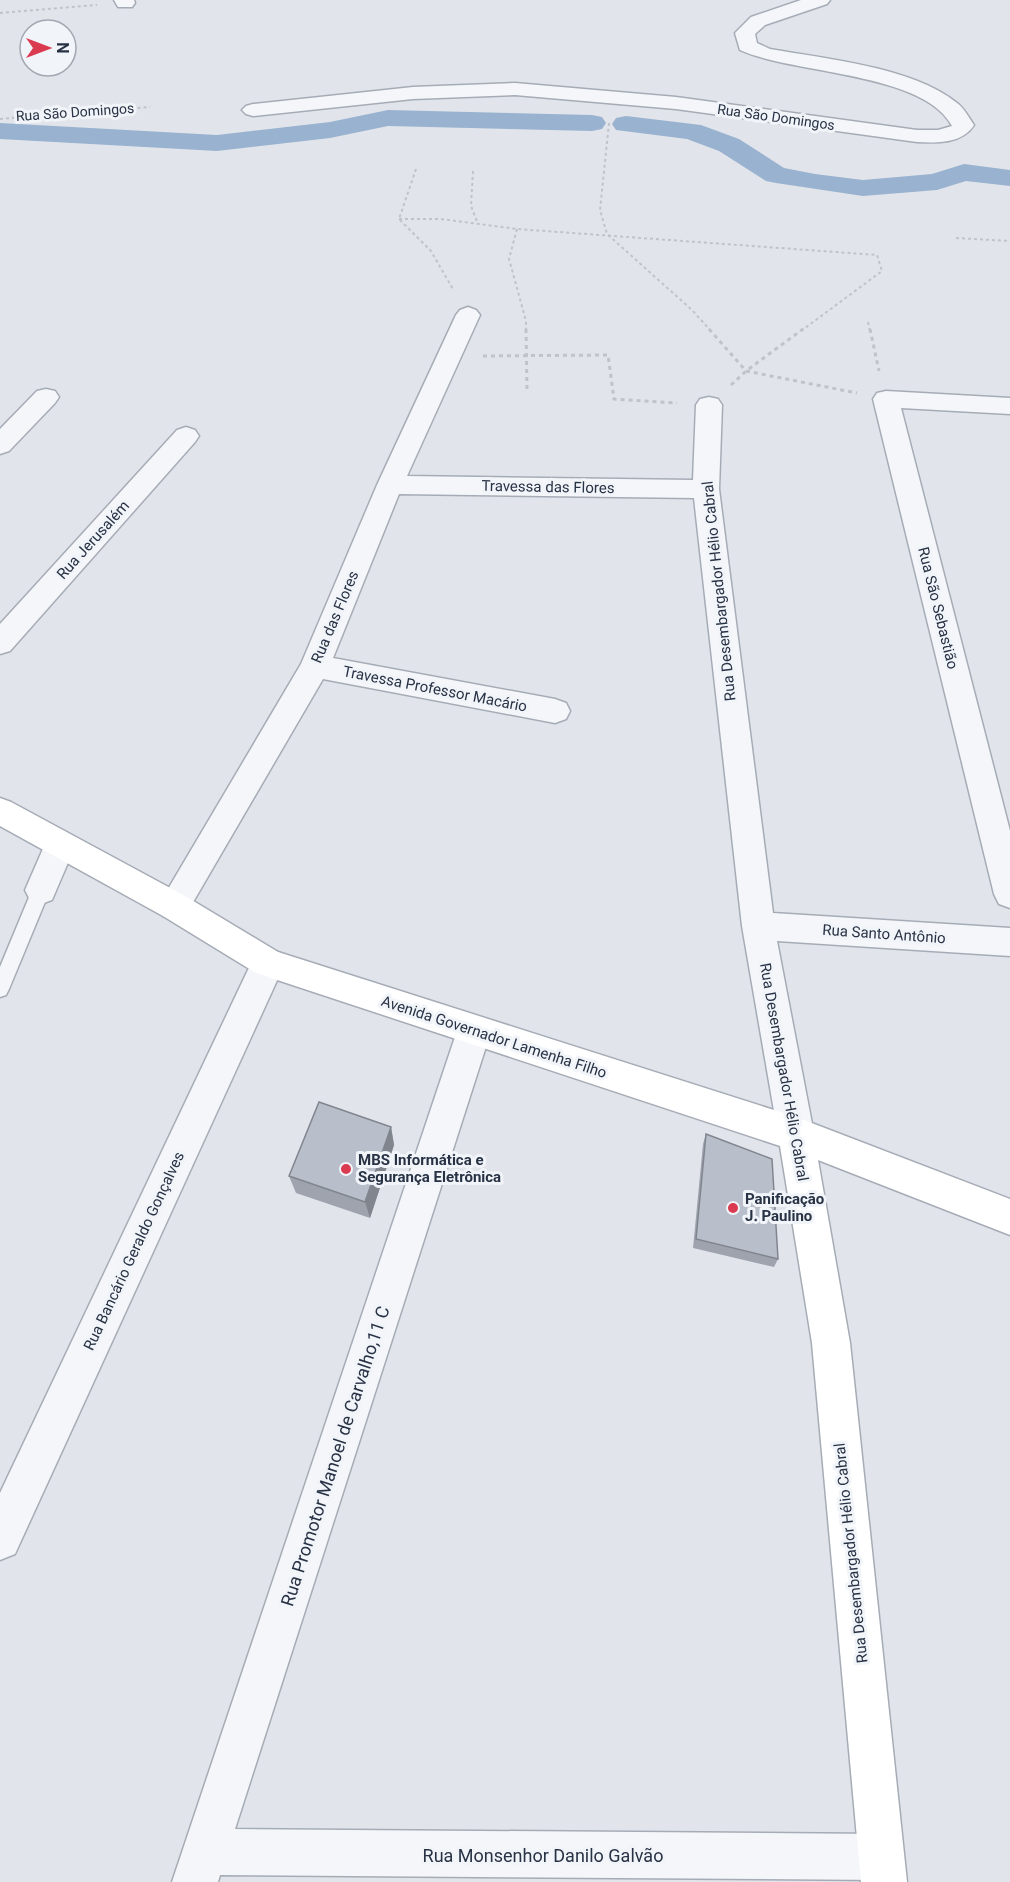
<svg xmlns="http://www.w3.org/2000/svg" width="1010" height="1882" viewBox="0 0 1010 1882" font-family="Roboto,sans-serif">
<rect width="100%" height="100%" fill="#e1e5eb"/>
<g fill="none" stroke-linecap="round" stroke-linejoin="round">
<g fill="#99b2cf" fill-rule="evenodd">
<polygon points="388,110 592,115 602,117 606,123 602,129 592,131 388,126 330,138 217,151 0,139 0,123 217,135 330,122"/>
<polygon points="626,116 701,125 739,139 784,168 815,174 863,180 932,174 964,164 1010,170 1010,186 966,181 937,190 863,196 776,183 766,181 719,151 687,139 616,130 612,124 616,118"/>
</g>
<defs>
<polygon id="lane" points="41,883 47,885 50,890 9,989 6,995 0,997 0,967 32,890 35,885"/>
<g id="street">
<polygon points="114,0 134,0 135,3 132,7 118,7"/>
<path d="M 801,0 L 830,0 L 827,4 L 765,25 L 755,34 L 757,43 L 770,49 C 826,59 913,67 957,103 C 964,108 969,118 974,125 C 962,144 937,143 917,142 L 676,109 L 515,95 L 413,99 L 253,116 L 246,114 L 242,110 L 246,106 L 253,104 L 413,87 L 515,83 L 676,97 L 917,130 L 938,130 L 952,126 C 924,72 792,74 740,50 L 735,33 L 751,17 Z"/>
<polygon points="468,307 476,310 480,315 407,476 693,480 696,405 700,399 709,397 718,399 722,405 719,489 773,913 1010,928 1010,956 777,941 814,1134 809,1146 796,1151 783,1146 778,1134 742,926 694,498 399,494 333,658 555,699 566,703 570,711 566,719 555,723 323,679 185,916 174,920 163,916 158,906 301,664 377,485 456,315 460,310"/>
<polygon points="46,389 55,391 59,397 55,403 9,451 0,454 0,429 37,391"/>
<polygon points="886,391 1010,398 1010,414 901,408 1010,831 1010,908 999,904 994,894 873,399 877,393"/>
<polygon points="186,427 195,430 199,436 195,442 10,651 0,654 0,624 177,430"/>
<polygon points="60,831 71,835 76,844 52,900 41,904 30,900 25,890 49,835"/>
<polygon points="268,948 280,953 285,963 15,1554 0,1560 0,1493 256,953"/>
<polygon points="474,1016 486,1020 491,1031 235,1829 881,1834 897,1841 904,1857 897,1873 881,1880 220,1875 218,1882 172,1882 457,1031 462,1020"/>
</g>
<polygon id="secondary" points="0,798 11,802 185,896 278,952 796,1117 1010,1199 1010,1235 818,1160 850,1343 907,1882 861,1882 812,1343 780,1146 256,973 163,916 0,826"/>
</defs>
<use href="#lane" stroke="#a6acb6" stroke-width="3"/>
<use href="#street" stroke="#a6acb6" stroke-width="3"/>
<use href="#secondary" stroke="#a6acb6" stroke-width="3"/>
<g stroke="#c0c3ca" stroke-width="2" stroke-dasharray="3 3" stroke-linecap="butt">
<polyline points="0,13 97,5"/>
<polyline points="0,119 150,107"/>
<polyline points="609,123 600,210 607,234 692,310 711,331"/>
<polyline points="416,169 399,219 431,251 454,291"/>
<polyline points="473,171 471,206 478,224"/>
<polyline points="399,219 441,219 517,229 877,255 882,271 801,331"/>
<polyline points="517,229 509,259 526,321 526,331"/>
<polyline points="956,238 1010,241"/>
<polyline points="868,322 870,331"/>
</g>
<g stroke="#c0c3ca" stroke-width="3" stroke-dasharray="4 4" stroke-linecap="butt">
<polyline points="526,329 527,390"/>
<polyline points="709,329 746,371 857,393"/>
<polyline points="870,329 879,371"/>
<polyline points="483,356 608,355 614,399 677,403"/>
<polyline points="731,385 746,371 803,329"/>
</g>
<use href="#lane" fill="#f5f6f9" fill-rule="evenodd"/>
<use href="#street" fill="#f5f6f9" fill-rule="evenodd"/>
<use href="#secondary" fill="#fff" fill-rule="evenodd"/>
</g>
<g fill="#9ea3ae">
<polygon points="391,1127 394,1145 370,1218 296,1193 289,1176"/>
<polygon points="706,1134 778,1259 774,1267 693,1248 703,1144"/>
</g>
<polygon fill="#81858d" points="391,1127 394,1145 370,1218 365,1202"/>
<g fill="#b8beca" stroke="#81858d" stroke-width="1.5">
<polygon points="319,1102 391,1127 365,1202 289,1176"/>
<polygon points="706,1134 772,1159 778,1259 696,1239"/>
</g>
<g fill="#db3b50" stroke="#f1f4f8" stroke-width="2">
<circle cx="346" cy="1169" r="6"/>
<circle cx="733" cy="1208" r="6"/>
</g>
<g text-anchor="middle" dominant-baseline="central" stroke-width="6" stroke-linejoin="round" paint-order="stroke">
<g font-size="14" fill="#283245" stroke="#f1f4f8">
<text transform="translate(75 112) rotate(-4)">Rua São Domingos</text>
<text transform="translate(776 117) rotate(8)">Rua São Domingos</text>
</g>
<g font-size="15" fill="#283245" stroke="#f1f4f8">
<text transform="translate(548 487) rotate(1)">Travessa das Flores</text>
<text transform="translate(93 540) rotate(-48)">Rua Jerusalém</text>
<text transform="translate(719 591) rotate(-96)">Rua Desembargador Hélio Cabral</text>
<text transform="translate(938 608) rotate(76)">Rua São Sebastião</text>
<text transform="translate(335 617) rotate(-67)">Rua das Flores</text>
<text transform="translate(435 689) rotate(11)">Travessa Professor Macário</text>
<text transform="translate(884 934) rotate(4)">Rua Santo Antônio</text>
<text transform="translate(494 1037) rotate(18)">Avenida Governador Lamenha Filho</text>
<text transform="translate(784 1072) rotate(80)">Rua Desembargador Hélio Cabral</text>
<text transform="translate(134 1251) rotate(-65)">Rua Bancário Geraldo Gonçalves</text>
<text transform="translate(851 1553) rotate(-96)">Rua Desembargador Hélio Cabral</text>
</g>
<g font-size="15" font-weight="bold" fill="#283245" stroke="#f1f4f8" text-anchor="start">
<text x="358" y="1160">MBS Informática e<tspan x="358" dy="17">Segurança Eletrônica</tspan></text>
<text x="745" y="1199">Panificação<tspan x="745" dy="17">J. Paulino</tspan></text>
</g>
<g font-size="18" fill="#283245" stroke="#f1f4f8">
<text transform="translate(335 1456) rotate(-72)">Rua Promotor Manoel de Carvalho,11 C</text>
<text x="543" y="1855">Rua Monsenhor Danilo Galvão</text>
</g>
</g>
<g transform="translate(48 48) rotate(90)"><circle r="28" fill="#f1f4f8" stroke="#a1a6b0" stroke-width="1.5"/>
<path d="M0-4.5L10 22L0 15L-10 22Z" fill="#db3b50"/>
<text y="-9" font-size="16" font-weight="bold" text-anchor="middle" fill="#283245">N</text>
</g>
</svg>
